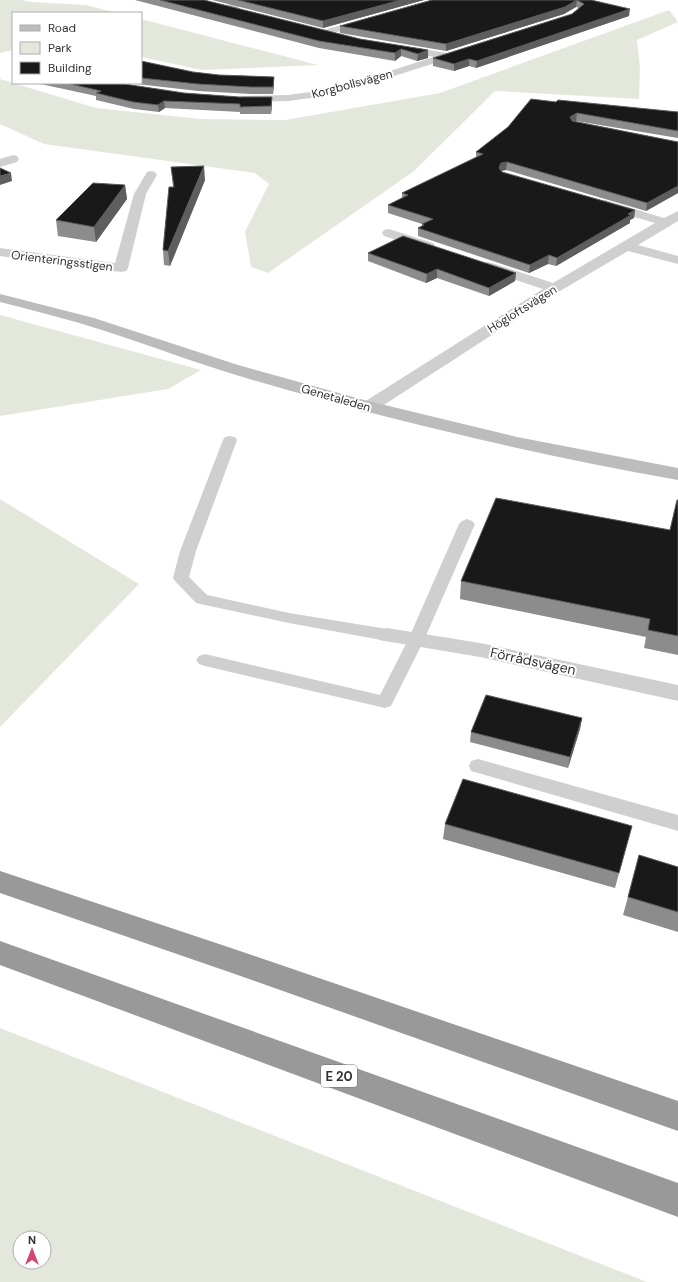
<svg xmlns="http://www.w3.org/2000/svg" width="678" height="1282" viewBox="0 0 678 1282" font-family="'DM Sans',sans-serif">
<rect width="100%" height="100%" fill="#fff"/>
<g fill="#e4e8dc" fill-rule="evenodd">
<polygon points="0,0 22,0 31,2 86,5 117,13 13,13 13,50 0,53"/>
<polygon points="669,10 678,22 637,40 640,68 639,99 495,91 414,171 268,273 251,267 245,232 269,184 255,173 44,144 0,124 0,79 96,108 201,119 285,120 440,93"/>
<polygon points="141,19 318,65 202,70 141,57"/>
<polygon points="0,315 201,370 168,389 0,416"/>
<polygon points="0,499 139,584 0,727"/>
<path d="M 0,1028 L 647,1282 L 0,1282 ZM 20,1238 L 44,1238 L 44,1262 L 20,1262 Z"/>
</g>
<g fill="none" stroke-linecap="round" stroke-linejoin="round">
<g fill="#cfcfcf" fill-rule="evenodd">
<polygon points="230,436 235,437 237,440 196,551 189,577 207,595 289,613 387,629 393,631 395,635 393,639 387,641 289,623 196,603 175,581 173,578 180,551 223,440 225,437"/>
<polygon points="467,519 472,521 475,524 424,640 391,706 385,708 205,666 199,664 196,660 199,656 205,654 380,695 408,640 459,524 462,521"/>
<polygon points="478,759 678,815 678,831 471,771 469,766 471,761"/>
</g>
<g fill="#cfcfcf" fill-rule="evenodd">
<polygon points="246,0 260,0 259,2 226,11 222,8 223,6"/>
<polygon points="370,17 375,20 373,22 323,36 318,33 320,31"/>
<polygon points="399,45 447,53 470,46 475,49 473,51 334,95 288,101 242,102 237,99 242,96 288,95 333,89 434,57 396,50 394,48"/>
<polygon points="13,155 17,156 19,159 17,162 0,167 0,159"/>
<polygon points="151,171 155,172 157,175 146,194 128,268 126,271 121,272 0,256 0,248 115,263 134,194 147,172"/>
<polygon points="605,200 664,218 678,211 678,221 638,245 678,256 678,264 628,251 560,291 373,412 367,413 361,412 358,408 361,404 543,289 482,269 480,266 482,263 487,262 492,263 553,283 655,223 600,207 598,204 600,201"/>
<polygon points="389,229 433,243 435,246 433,249 428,250 384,236 382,233 384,230"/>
<polygon points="387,628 480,643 678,685 678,701 480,657 379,640 376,635 379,630"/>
</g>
<path fill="#bcbcbc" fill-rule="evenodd" d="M 0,294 L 94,318 L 238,365 L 364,400 L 517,437 L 678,468 L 678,480 C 532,454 388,420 246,378 C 198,364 152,346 105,331 C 71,320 35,311 0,302 Z"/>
<g fill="#999" fill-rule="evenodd">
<polygon points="0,871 234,949 678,1101 678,1131 232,973 0,893"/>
<polygon points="0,941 678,1183 678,1217 0,965"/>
</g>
</g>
<g fill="#8c8c8c">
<polygon points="135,0 204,0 360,39 428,50 428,58 417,61 401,56 395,61 319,48"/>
<polygon points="212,0 424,0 323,28"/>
<polygon points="432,0 591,0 629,16 476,68 469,66 454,71 433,66 433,58 572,14 579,8 576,7 564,14 446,51 340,33 340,26"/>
<polygon points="141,61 193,72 219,75 274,77 274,84 273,94 251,94 198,91 128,83 141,83"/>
<polygon points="36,83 121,83 131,85 184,93 239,97 272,97 272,104 271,114 240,114 240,112 165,108 159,112 134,109 96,100 96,96"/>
<polygon points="556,102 678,112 678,138 576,121 575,121 678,142 678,193 646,211 506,170 502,171 502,172 635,210 634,218 630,220 630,223 556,266 548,264 529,273 418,236 418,228 422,226 422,224 388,213 388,205 402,198 402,193 476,157 476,152"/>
<polygon points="171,167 205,180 170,266 164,265 163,250 173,187"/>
<polygon points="125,185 127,199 96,242 58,236 56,220"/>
<polygon points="368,253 516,273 515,281 489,296 437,278 426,283 368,261"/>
<polygon points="678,500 678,655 644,648 646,637 460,599 461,581 670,530"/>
<polygon points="582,718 580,729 568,768 470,742 471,732"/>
<polygon points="445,824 632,826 615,888 443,839"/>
<polygon points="678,867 678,932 623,915 628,897"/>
</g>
<g fill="#5e5e5e">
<polygon points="401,0 424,0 323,28 323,21"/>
<polygon points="577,0 576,7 564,14 446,51 446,44"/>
<polygon points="630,9 629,16 476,68 477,61"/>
<polygon points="401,49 401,56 395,61 395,53"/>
<polygon points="428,50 428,58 417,61 418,54"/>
<polygon points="469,59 469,66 454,71 454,64"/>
<polygon points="274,77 274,84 273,94 273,87"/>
<polygon points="272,97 272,104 271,114 271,106"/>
<polygon points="164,101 165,108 159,112 158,105"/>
<polygon points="577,113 576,121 569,124 570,117"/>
<polygon points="507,162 506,170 501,171 499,168 501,163"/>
<polygon points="204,166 205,180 170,266 168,251"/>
<polygon points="11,173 12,181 0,185 0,176"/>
<polygon points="125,185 127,199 96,242 94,227"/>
<polygon points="678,186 678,193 646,211 647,203"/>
<polygon points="635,210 634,218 630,220 630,223 556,266 557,258"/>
<polygon points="549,255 548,264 529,273 530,265"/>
<polygon points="437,269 437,278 426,283 427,274"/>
<polygon points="516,273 515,281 489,296 489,288"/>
<polygon points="582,718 580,729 568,768 570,757"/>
</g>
<g fill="#191919" stroke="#5e5e5e">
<polygon points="160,0 204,0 360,39 428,50 418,54 401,49 395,53 319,41"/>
<polygon points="238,0 401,0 323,21"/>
<polygon points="432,0 577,0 565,7 446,44 340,26"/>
<polygon points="577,0 591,0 630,9 477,61 469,59 454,64 433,58 572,14 584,4"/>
<polygon points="141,61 193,72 219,75 274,77 273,87 251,87 198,84 141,78"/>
<polygon points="66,83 121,83 131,85 184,93 239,97 272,97 271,106 240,107 240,104 164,101 158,105 133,102 96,93 101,91"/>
<polygon points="531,99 556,102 558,100 678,112 678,131 577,113 570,117 572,121 678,142 678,186 647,203 507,162 501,163 499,168 502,172 635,210 628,214 631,215 557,258 549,255 530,265 418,228 424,225 422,224 433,219 388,205 408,195 402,193 483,154 476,152 508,127"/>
<polygon points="204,166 168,251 163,250 169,187 174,187 171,167"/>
<polygon points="0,168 11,173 0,176"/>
<polygon points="93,183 125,185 94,227 56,220"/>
<polygon points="403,236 516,273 489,288 437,269 427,274 368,253"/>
<polygon points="496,498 670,530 677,500 678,500 678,636 648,630 650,619 461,581"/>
<polygon points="486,695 582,718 570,757 471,732"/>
<polygon points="463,779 632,826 619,873 445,824"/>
<polygon points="639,855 678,867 678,912 628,897"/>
</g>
<g text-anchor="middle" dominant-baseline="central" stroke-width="4" stroke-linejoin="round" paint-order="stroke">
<g font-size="12" fill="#323232" stroke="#fff">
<text transform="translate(352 84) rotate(-15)">Korgbollsvägen</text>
<text transform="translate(62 261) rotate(7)">Orienteringsstigen</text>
<text transform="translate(522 309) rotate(-32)">Högloftsvägen</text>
<text transform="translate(336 398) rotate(16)">Genetaleden</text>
</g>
<rect fill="#fff" stroke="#707070" stroke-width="1" x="321" y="1065" width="36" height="22" rx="3"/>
<g font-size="13" font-weight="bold" fill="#323232">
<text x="339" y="1076">E 20</text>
</g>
<g font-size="14" fill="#323232" stroke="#fff">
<text transform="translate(533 661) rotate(12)">Förrådsvägen</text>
</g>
</g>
<rect x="12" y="12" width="130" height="72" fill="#ffffff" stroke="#adadad"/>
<rect x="20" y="25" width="20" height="6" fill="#bcbcbc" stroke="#adadad"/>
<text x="48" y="32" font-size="12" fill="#323232">Road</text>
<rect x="20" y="42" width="20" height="12" fill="#e4e8dc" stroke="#adadad"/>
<text x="48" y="52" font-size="12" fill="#323232">Park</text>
<rect x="20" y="62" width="20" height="12" fill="#191919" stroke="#adadad"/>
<text x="48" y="72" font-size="12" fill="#323232">Building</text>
<g transform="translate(32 1250)"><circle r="19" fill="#ffffff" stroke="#adadad"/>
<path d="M0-3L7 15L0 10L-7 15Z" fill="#d74673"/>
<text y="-6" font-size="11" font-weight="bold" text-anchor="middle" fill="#323232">N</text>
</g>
</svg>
